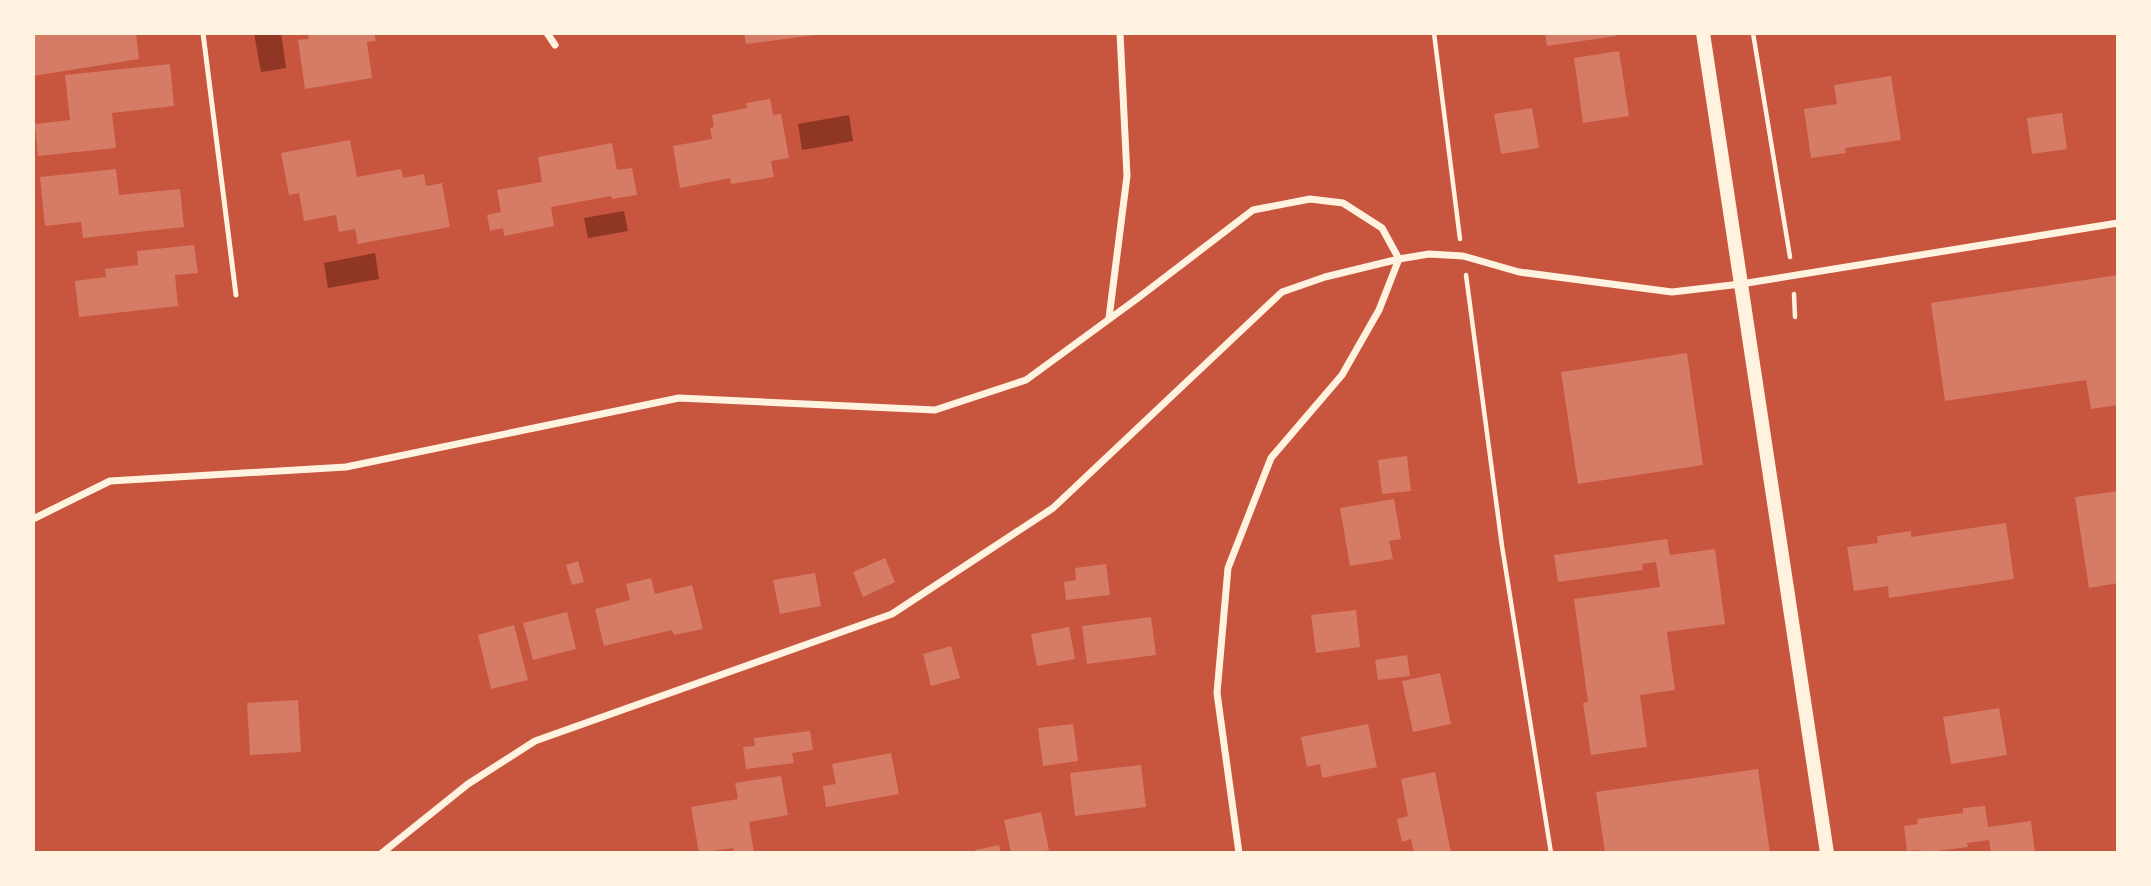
<svg xmlns="http://www.w3.org/2000/svg" width="2151" height="886" viewBox="0 0 2151 886" font-family="Lato,sans-serif">
<rect width="100%" height="100%" fill="#c8553d"/>
<g fill="#8f3625">
<polygon points="254,33 281,33 286,68 261,72"/>
<polygon points="849,115 853,141 802,150 798,124"/>
<polygon points="624,211 628,231 588,238 584,218"/>
<polygon points="375,253 379,279 328,288 324,263"/>
</g>
<g fill="#d67c66">
<polygon points="33,33 136,33 139,59 33,76"/>
<polygon points="308,33 374,33 376,41 367,42 372,78 305,89 298,40 309,39"/>
<polygon points="744,33 815,33 815,35 746,44"/>
<polygon points="1545,33 1616,33 1616,36 1547,46"/>
<polygon points="1619,51 1629,116 1583,123 1574,58"/>
<polygon points="170,64 174,106 112,113 116,148 38,156 35,124 70,120 65,75"/>
<polygon points="1891,76 1901,140 1845,148 1846,153 1811,158 1804,109 1837,104 1834,85"/>
<polygon points="770,99 773,115 781,114 789,158 771,161 774,177 731,184 730,178 680,188 673,146 712,139 710,128 714,127 712,115 747,108 746,103"/>
<polygon points="1532,108 1539,148 1501,154 1494,114"/>
<polygon points="2062,113 2067,149 2032,154 2027,118"/>
<polygon points="350,140 357,177 401,169 403,178 424,174 426,186 442,183 450,227 358,244 355,229 339,232 336,215 304,221 299,193 289,195 281,153"/>
<polygon points="612,143 617,170 632,168 637,195 612,199 611,196 551,207 554,226 504,236 503,228 490,231 487,215 501,212 497,190 542,182 538,157"/>
<polygon points="116,169 119,195 180,189 184,227 83,238 81,222 45,226 40,177"/>
<polygon points="194,245 198,273 175,275 178,306 79,317 75,281 106,277 105,269 138,265 137,251"/>
<polygon points="2118,275 2118,405 2091,409 2086,380 1945,401 1931,303"/>
<polygon points="1687,353 1703,465 1578,484 1561,372"/>
<polygon points="1407,456 1411,491 1382,494 1378,460"/>
<polygon points="2118,491 2118,583 2089,588 2075,497"/>
<polygon points="1394,499 1401,539 1389,541 1393,559 1350,566 1340,508"/>
<polygon points="2006,523 2014,579 1889,598 1888,586 1854,591 1847,547 1878,543 1877,536 1911,531 1911,537"/>
<polygon points="1667,539 1670,555 1715,549 1725,624 1667,632 1675,690 1640,695 1647,747 1591,755 1583,703 1588,702 1574,599 1660,587 1656,562 1642,564 1643,570 1558,582 1554,555"/>
<polygon points="885,558 895,582 863,597 853,572"/>
<polygon points="578,561 584,582 572,585 566,565"/>
<polygon points="1106,564 1110,595 1066,600 1064,582 1076,580 1075,568"/>
<polygon points="815,573 821,606 780,614 773,580"/>
<polygon points="651,578 655,594 692,585 703,629 674,635 672,630 604,646 595,609 630,600 626,584"/>
<polygon points="1356,610 1360,647 1316,653 1311,615"/>
<polygon points="567,612 576,649 533,660 523,623"/>
<polygon points="1151,617 1156,655 1087,664 1082,626"/>
<polygon points="514,625 528,680 491,689 478,635"/>
<polygon points="1069,627 1075,659 1037,666 1031,634"/>
<polygon points="951,646 960,678 931,686 923,654"/>
<polygon points="1407,655 1410,676 1378,680 1375,660"/>
<polygon points="1440,673 1451,724 1413,732 1402,681"/>
<polygon points="298,700 301,752 250,755 247,703"/>
<polygon points="1999,708 2007,755 1951,764 1943,717"/>
<polygon points="1073,724 1078,761 1043,766 1038,728"/>
<polygon points="1368,724 1377,767 1322,778 1320,764 1307,767 1301,737"/>
<polygon points="810,731 813,750 792,753 794,763 746,769 743,747 755,746 754,738"/>
<polygon points="891,753 899,794 826,807 823,786 836,784 832,764"/>
<polygon points="1141,765 1146,807 1075,816 1070,773"/>
<polygon points="1758,769 1770,853 1605,853 1596,792"/>
<polygon points="1435,772 1451,853 1414,853 1411,839 1402,842 1397,819 1408,816 1401,779"/>
<polygon points="781,776 788,815 749,822 754,853 734,853 733,848 699,853 691,807 738,799 735,783"/>
<polygon points="1985,806 1988,827 2031,821 2035,853 1991,853 1989,840 1967,843 1968,847 1921,853 1921,850 1907,851 1904,826 1918,824 1917,819 1963,813 1963,808"/>
<polygon points="1041,812 1049,850 1036,853 1011,853 1004,820"/>
<polygon points="999,845 1001,853 975,853 975,850"/>
</g>
<g fill="none" stroke-linecap="round" stroke-linejoin="round">
<g stroke="#fff3e0" stroke-width="4.5">
<polyline points="1434,33 1460,239"/>
<polyline points="1753,33 1790,257"/>
<polyline points="1466,275 1502,546 1551,853"/>
<polyline points="1794,294 1795,317"/>
</g>
<polyline stroke="#fff3e0" stroke-width="5" points="203,33 236,295"/>
<g stroke="#fff3e0" stroke-width="7">
<polyline points="547,33 555,45"/>
<polyline points="1109,318 1127,176 1120,33"/>
<polyline points="33,519 110,481 346,467 679,398 935,410 1026,380 1138,298 1253,210 1310,199 1343,203 1382,228 1399,259"/>
<polyline points="382,853 468,784 535,741 892,614 1053,508 1282,292 1325,277 1399,259 1429,254 1463,256 1519,272 1672,292 1741,284 2118,223"/>
<polyline points="1239,853 1217,693 1228,568 1271,458 1342,375 1379,310 1399,259"/>
</g>
<polyline stroke="#fff3e0" stroke-width="14" points="1703,33 1827,853"/>
</g>
<rect width="2151" height="886" fill="none" stroke="#fff3e0" stroke-width="70"/>
</svg>
